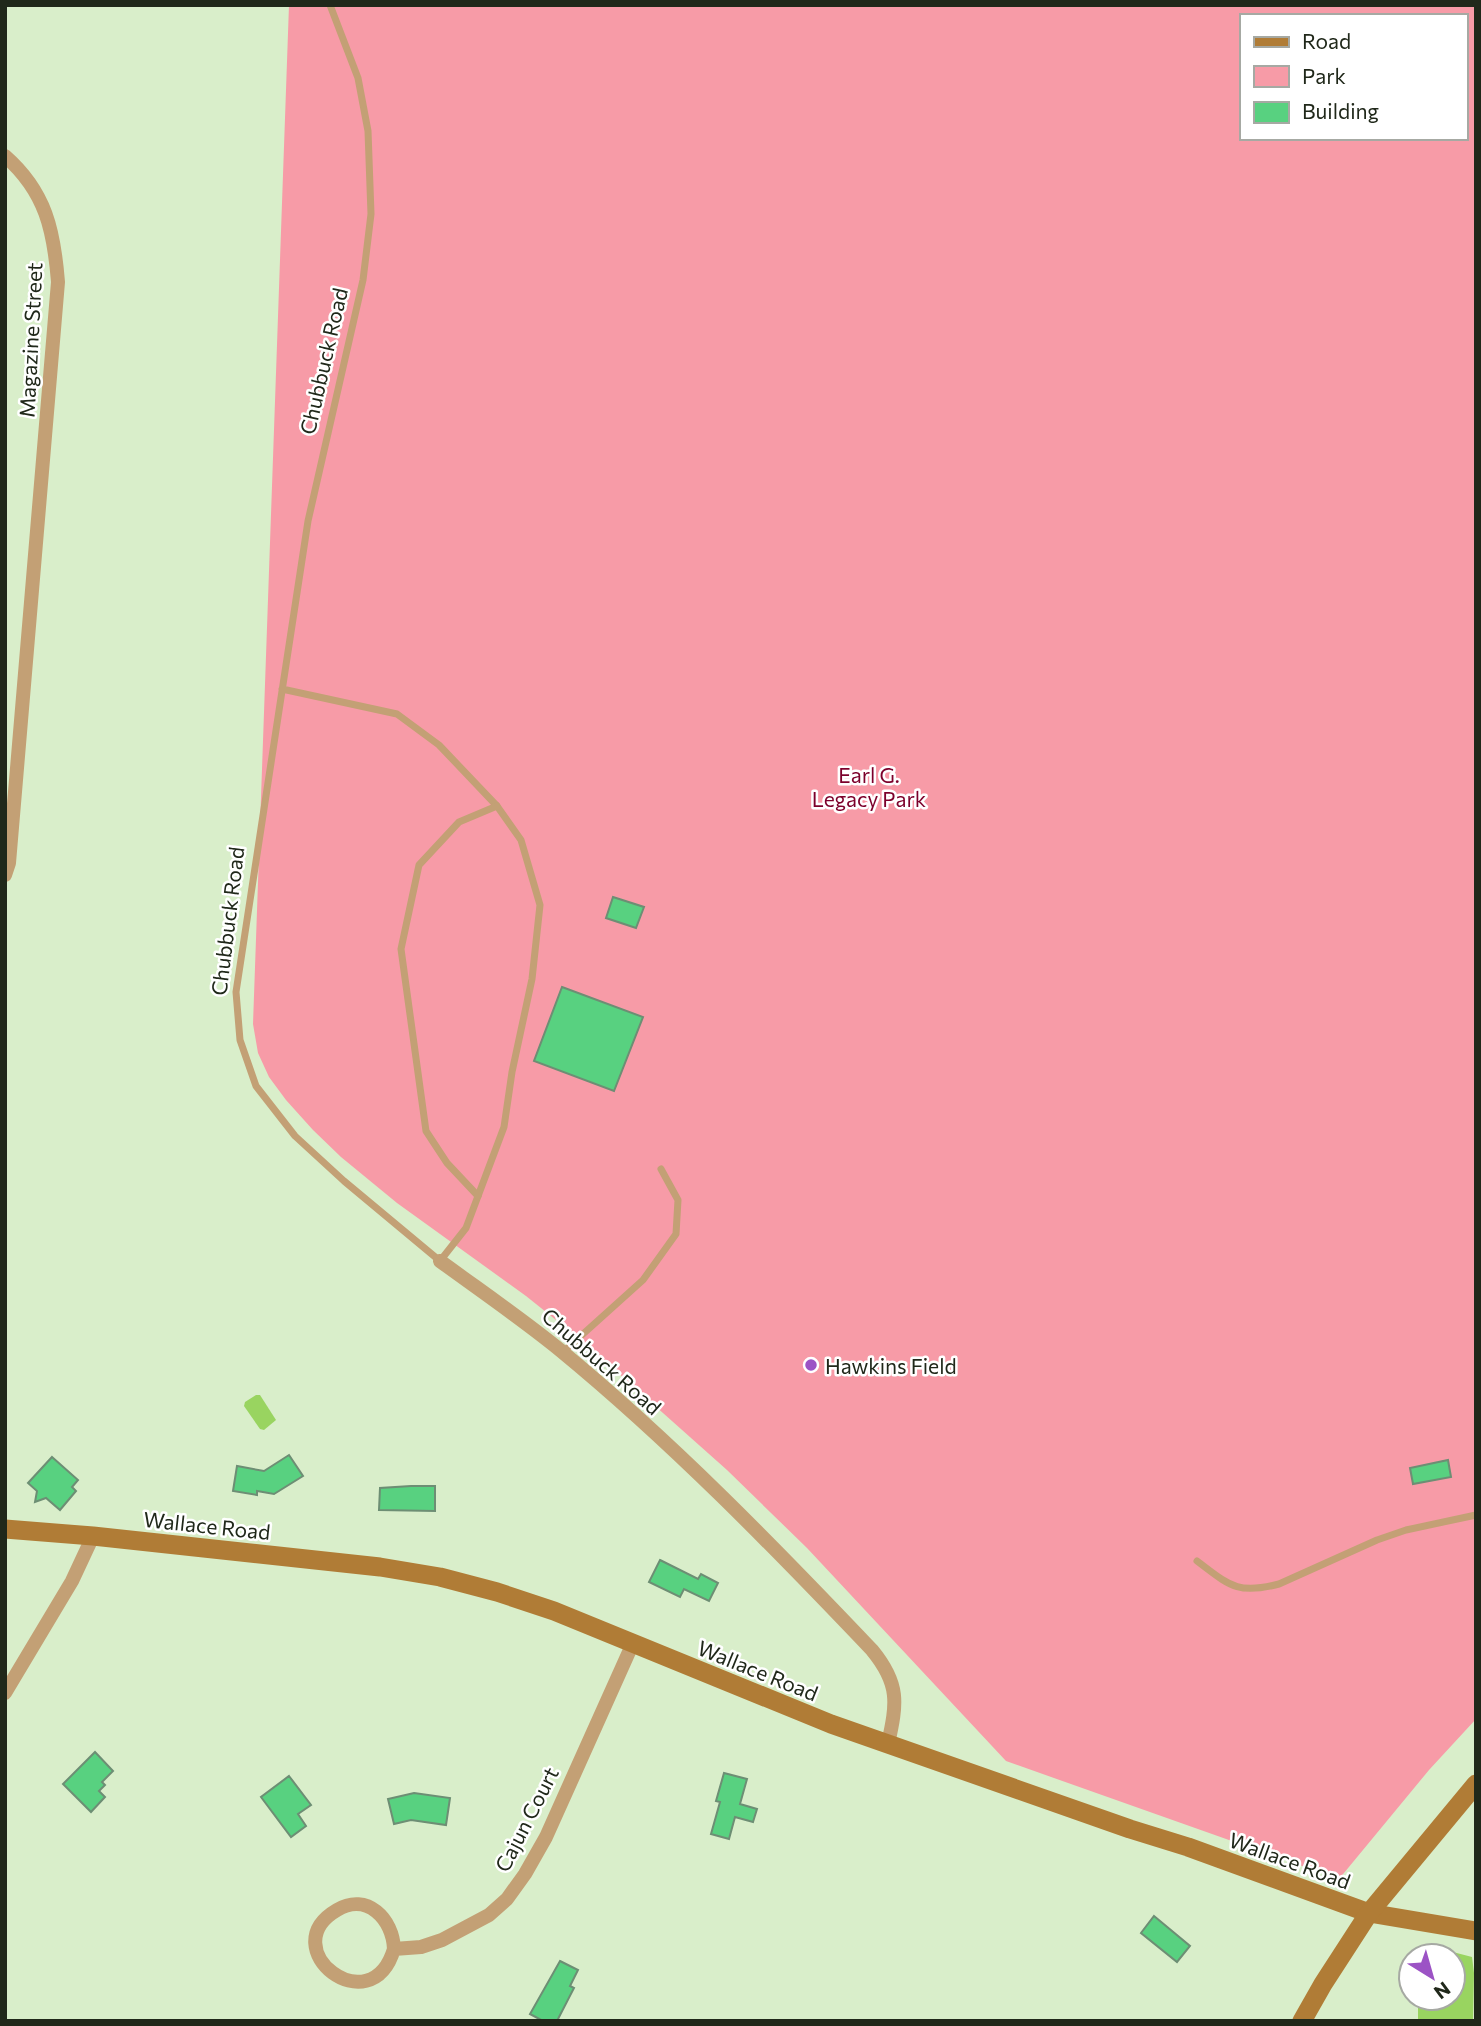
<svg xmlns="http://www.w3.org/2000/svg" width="1481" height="2026" viewBox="0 0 1481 2026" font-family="Commissioner,sans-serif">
<rect width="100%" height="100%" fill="#d9eeca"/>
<path fill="#f79ba7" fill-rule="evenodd" d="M 289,5 L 1476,5 L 1476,1719 L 1429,1770 L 1339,1879 L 1006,1761 L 807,1548 L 727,1470 L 581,1340 L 526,1296 L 397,1203 L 341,1157 L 313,1130 L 286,1100 L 269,1077 L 258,1053 L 253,1024 ZM 1241,16 L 1465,16 L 1465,138 L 1241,138 Z"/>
<g fill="#99d460">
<polygon points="256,1395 260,1395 276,1420 264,1430 260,1429 244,1406 245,1402"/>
<polygon points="1449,1951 1472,1957 1474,1973 1473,2021 1418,2021 1418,2006 1426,1998 1453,1998 1453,1956 1447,1956"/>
</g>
<g fill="#58d180" stroke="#6d8e74" stroke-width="2">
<polygon points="613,897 644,907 636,928 606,918"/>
<polygon points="562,987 643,1017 614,1091 534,1061"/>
<polygon points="289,1455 303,1476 274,1494 257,1491 257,1495 233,1491 237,1466 264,1471"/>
<polygon points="52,1457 78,1480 72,1487 76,1491 60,1510 46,1498 35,1502 37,1491 28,1483"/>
<polygon points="1448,1460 1451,1477 1413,1484 1410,1468"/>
<polygon points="411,1486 435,1486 435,1511 379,1510 380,1488"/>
<polygon points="660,1560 698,1579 701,1574 718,1583 709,1601 684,1589 680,1597 649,1582"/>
<polygon points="95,1752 113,1771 102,1782 105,1785 99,1791 105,1797 91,1812 63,1784"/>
<polygon points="724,1773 747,1779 740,1804 757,1809 753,1822 735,1817 729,1839 711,1834 720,1802 716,1801"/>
<polygon points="289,1776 311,1805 298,1814 306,1826 291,1837 261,1797"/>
<polygon points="414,1793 450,1798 446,1825 411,1820 394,1824 388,1799"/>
<polygon points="1154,1916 1190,1946 1177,1962 1141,1933"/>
<polygon points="560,1961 578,1970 570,1986 574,1988 557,2021 543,2021 530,2014"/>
</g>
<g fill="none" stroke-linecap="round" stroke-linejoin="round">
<g stroke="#c3a075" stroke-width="7">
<polyline points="282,689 397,714 439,745 497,806 521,840 540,905 532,979 512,1072 504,1127 466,1228 440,1261 344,1181 295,1136 256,1086 240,1040 236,992 308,521 363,280 371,214 368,131 358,78 330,5"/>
<polyline points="478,1196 447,1163 426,1131 401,949 419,865 459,822 497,806"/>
<polyline points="563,1352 643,1280 676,1234 678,1200 661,1169"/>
<path d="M 1197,1561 C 1229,1585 1237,1595 1279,1584 L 1377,1540 L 1406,1530 L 1476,1515"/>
</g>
<g stroke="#c3a075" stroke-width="14">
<path d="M 5,156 C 46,192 54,231 58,282 L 9,863 L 5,875"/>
<path d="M 440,1261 C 481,1291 522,1319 560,1350 C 672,1442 773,1546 872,1650 C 900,1684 897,1703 888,1744"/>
<polyline points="5,1693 72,1581 93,1536"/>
<path d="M 394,1949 C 371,2026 272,1948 337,1910 C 367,1892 393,1919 394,1949 L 421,1947 L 442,1940 L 489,1915 L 507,1899 L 525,1874 L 546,1837 L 633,1643"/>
</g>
<g stroke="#b07c36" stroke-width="19">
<polyline points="5,1529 93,1536 380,1567 440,1577 497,1592 554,1611 831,1724 1130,1829 1188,1847 1369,1913 1476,1931"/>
<polyline points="1302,2021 1323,1984 1369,1913 1476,1784"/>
</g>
</g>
<circle fill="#9c53c5" stroke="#fff" stroke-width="2.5" cx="811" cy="1365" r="7"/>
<g text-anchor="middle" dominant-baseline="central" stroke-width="5" stroke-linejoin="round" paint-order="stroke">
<g font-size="21" fill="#20281a" stroke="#fff">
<text transform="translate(30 340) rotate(-87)">Magazine Street</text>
<text transform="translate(323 361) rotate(-77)">Chubbuck Road</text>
<text transform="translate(227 921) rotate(-83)">Chubbuck Road</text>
<text transform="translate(602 1361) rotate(41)">Chubbuck Road</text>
<text transform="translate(207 1525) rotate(6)">Wallace Road</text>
<text transform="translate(758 1670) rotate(22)">Wallace Road</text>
<text transform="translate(526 1819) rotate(-63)">Cajun Court</text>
<text transform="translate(1290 1860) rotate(20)">Wallace Road</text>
</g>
<g font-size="21" fill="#7c002b" stroke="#fff">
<text x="869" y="774">Earl G.<tspan x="869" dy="24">Legacy Park</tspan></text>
</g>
<g font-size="21" fill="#20281a" stroke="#fff" text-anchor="start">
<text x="825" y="1365">Hawkins Field</text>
</g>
</g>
<rect width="1481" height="2026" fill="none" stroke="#20281a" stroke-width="14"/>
<rect x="1240" y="14" width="228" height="126" fill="#ffffff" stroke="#a6a9a3" stroke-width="2"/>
<rect x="1254" y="37" width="35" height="10" fill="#b07c36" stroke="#a6a9a3" stroke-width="2"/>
<text x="1302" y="49" font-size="21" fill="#20281a">Road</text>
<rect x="1254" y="66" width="35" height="21" fill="#f79ba7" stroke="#a6a9a3" stroke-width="2"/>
<text x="1302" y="84" font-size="21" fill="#20281a">Park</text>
<rect x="1254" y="102" width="35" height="21" fill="#58d180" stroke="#a6a9a3" stroke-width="2"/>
<text x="1302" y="119" font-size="21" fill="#20281a">Building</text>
<g transform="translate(1432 1977) rotate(143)"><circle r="33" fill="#ffffff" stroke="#a6a9a3" stroke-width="2"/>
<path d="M0-5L12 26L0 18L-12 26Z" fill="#9c53c5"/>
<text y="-10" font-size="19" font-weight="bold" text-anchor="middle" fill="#20281a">N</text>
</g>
</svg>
